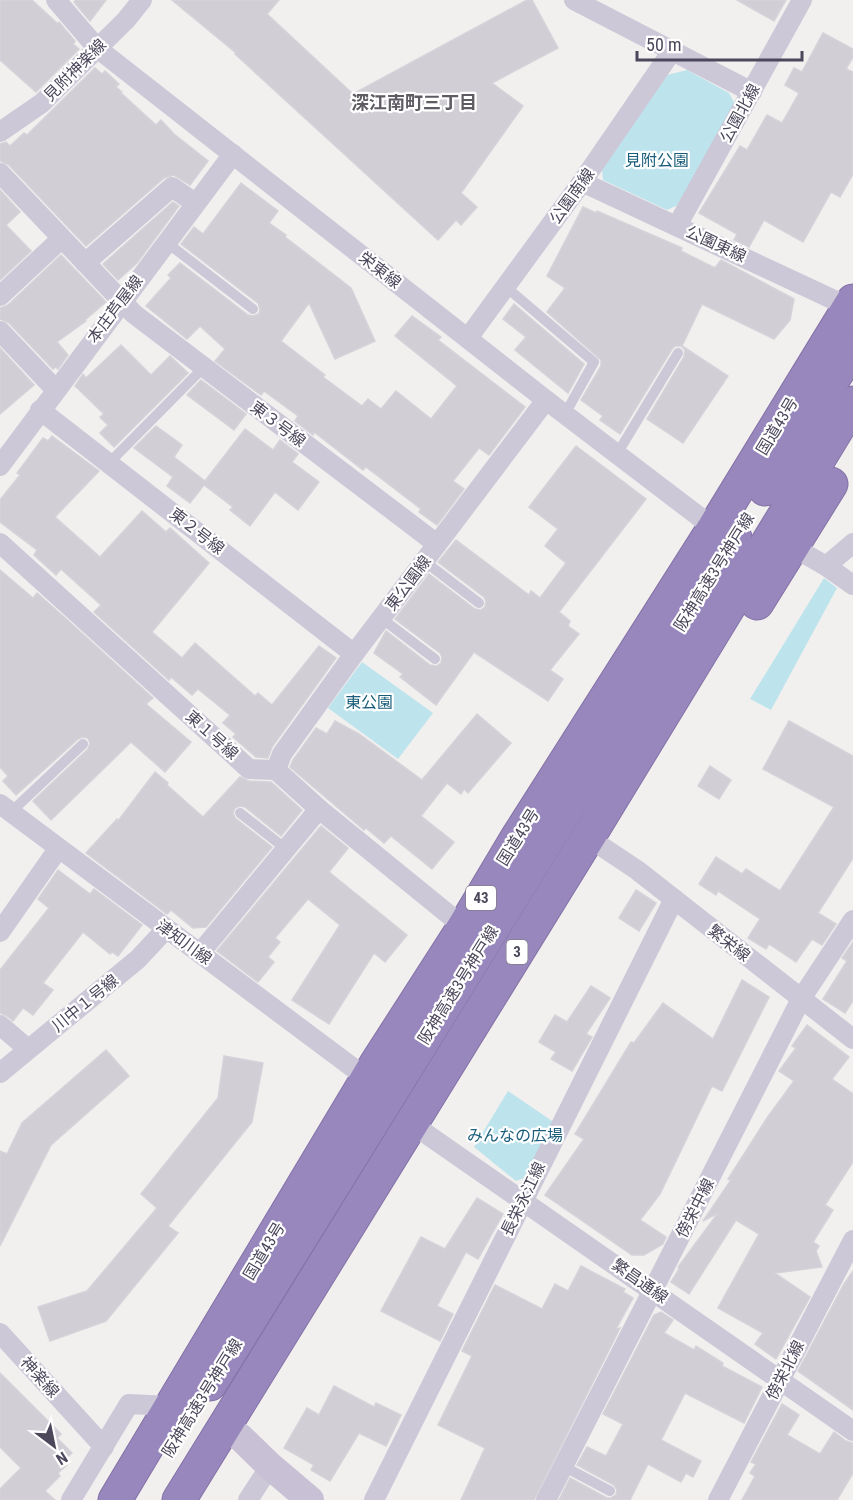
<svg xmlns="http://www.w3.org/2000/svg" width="853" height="1500" viewBox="0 0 853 1500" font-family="'Roboto Condensed','Noto Sans JP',sans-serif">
<rect width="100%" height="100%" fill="#f1f0ee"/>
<g fill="#bde4ed">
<polygon points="687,70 729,93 735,104 678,205 667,210 603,180 602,170 667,75"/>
<polygon points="824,578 837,588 771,710 750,699"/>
<polygon points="362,662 433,713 398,759 328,708"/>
<polygon points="508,1091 555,1123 527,1177 516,1181 474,1147"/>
</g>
<g fill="#d1ced6" stroke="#d6d2d9" stroke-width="1.5">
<polygon points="0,0 32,0 58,24 59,22 75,41 73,44 79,49 36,92 0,60"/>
<polygon points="76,0 106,0 90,21 74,2"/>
<polygon points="172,0 279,0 267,14 353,94 527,0 532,0 558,48 492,83 523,106 461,193 477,207 461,225 456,220 438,240 235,54 236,53"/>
<polygon points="737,0 786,0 774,21"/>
<polygon points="823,33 853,49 853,57 846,69 853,72 853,174 840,197 831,192 803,242 764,220 749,247 734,240 737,234 699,213 740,146 747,150 767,115 782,123 799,93 785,85 794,68 802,72"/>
<polygon points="95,68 102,74 105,71 119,84 116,87 122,92 121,93 156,125 161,120 174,134 208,161 190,185 174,175 164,178 86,246 9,165 0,161 0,144 6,142 10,146 24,133 27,135"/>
<polygon points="241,183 278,211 269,223 286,235 285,237 351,288 375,341 335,359 309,303 281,341 325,375 323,377 362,406 368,399 381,409 396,391 431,419 457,386 395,336 412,316 441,337 438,340 525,407 489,455 479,448 453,481 464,489 437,525 419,512 421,509 366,467 363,470 314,432 313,435 295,421 298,416 264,391 261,395 215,361 225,349 200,326 187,339 146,306 171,278 168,275 180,263 248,315 253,316 259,314 260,309 258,303 181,244 194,227 203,234"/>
<polygon points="0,190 20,212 6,225 31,251 0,280"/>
<polygon points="173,202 179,206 137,263 118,280 103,264"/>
<polygon points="583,207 596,213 597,211 682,248 681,251 715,268 721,260 794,299 790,320 774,339 702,304 682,346 728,376 683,443 647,419 684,357 685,350 681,346 675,346 672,349 620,434 600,420 603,416 581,400 601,366 601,360 547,312 565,288 547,276"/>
<polygon points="61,255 106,302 85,320 86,321 57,342 68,355 58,369 56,367 53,369 9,323 0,319 0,308 8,305"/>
<polygon points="514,304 584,364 568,393 515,350 526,337 503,319"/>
<polygon points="121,345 151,375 170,356 188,373 114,447 100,433 108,425 100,417 104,414 75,386 83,374 86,378"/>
<polygon points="0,348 34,385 0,414"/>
<polygon points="201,380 246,414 234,430 187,395"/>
<polygon points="156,426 182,445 174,457 205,481 245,429 273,450 280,440 298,454 292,462 319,482 298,510 275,492 250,526 230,510 233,507 204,485 190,503 167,486 173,477 134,448"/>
<polygon points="52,436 99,471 55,517 100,557 142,511 166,532 170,528 209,563 152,632 182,658 195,643 255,696 258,693 272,705 319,646 336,658 272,747 268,758 256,757 233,737 236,734 223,723 230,715 198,689 192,695 171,677 169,680 94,612 101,605 61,569 56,575 34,555 37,550 0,522 0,500 20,475 17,473 43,438 48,441"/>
<polygon points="576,446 646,499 559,612 570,621 568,626 579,634 550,670 563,679 548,701 474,652 436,705 400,677 403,674 374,653 386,631 430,665 437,666 441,663 442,657 440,653 395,619 429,574 475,609 481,610 485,607 486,601 484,597 438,562 456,540 529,595 531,591 540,598 566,563 545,546 558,529 529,507"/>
<polygon points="0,570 33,598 37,593 63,616 153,698 146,704 191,742 165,772 131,742 51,820 33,801 88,749 90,743 88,738 82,737 78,739 16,795 3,781 8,776 0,767"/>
<polygon points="477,714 511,743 468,793 464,789 461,794 447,783 421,816 454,842 432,869 391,836 384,843 366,828 364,830 290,767 293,760 316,728 327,734 335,721 359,734 422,780"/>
<polygon points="789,721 853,756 853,858 818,913 836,924 822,945 812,939 796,962 769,944 766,949 748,938 760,919 718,891 716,895 699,884 716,857 742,874 746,869 780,891 834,807 763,769"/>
<polygon points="710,766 731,780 719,799 698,786"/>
<polygon points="155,772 168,783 167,785 203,817 240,777 249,781 271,782 302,810 281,836 245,807 240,806 235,808 233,813 235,818 272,847 206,927 193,928 171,910 167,914 86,853 117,819 118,821"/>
<polygon points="321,826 348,848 329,872 407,935 385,962 374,953 329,1024 292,1000 340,925 308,899 275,938 280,942 268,957 274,962 258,982 217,951"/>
<polygon points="58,870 90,894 94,889 142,925 118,956 112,952 110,954 83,932 43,983 53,990 33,1015 23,1008 13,1021 7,1016 0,1013 0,970 49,908 38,899"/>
<polygon points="636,890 656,903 639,931 619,918"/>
<polygon points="853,942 853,1001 845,1013 823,999 847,961 842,958"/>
<polygon points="742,980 769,997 722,1091 712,1086 660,1194 640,1220 666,1237 663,1244 644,1255 632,1255 545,1195 584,1139 575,1134 631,1042 634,1043 663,1003 713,1039"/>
<polygon points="591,986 610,998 586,1034 592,1037 572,1071 551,1059 556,1052 539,1042 555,1015 567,1022"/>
<polygon points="807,1025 849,1057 832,1079 853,1094 853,1162 825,1205 833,1210 813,1242 819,1246 816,1251 822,1267 775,1273 810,1297 776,1359 755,1344 763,1333 718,1308 759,1234 736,1220 689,1294 671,1282 679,1269 678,1267 718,1213 703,1221 731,1180 728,1179 767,1118 794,1081 779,1071 796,1048 792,1046"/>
<polygon points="106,1050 129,1076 51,1145 0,1246 0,1151 7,1154 22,1123"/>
<polygon points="224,1056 263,1063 252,1122 168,1226 178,1233 106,1321 50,1341 38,1307 87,1291 157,1208 141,1194 218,1098"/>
<polygon points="477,1198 503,1214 478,1259 466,1252 437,1306 453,1314 440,1341 381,1311 421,1237 445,1249"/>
<polygon points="581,1266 625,1289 623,1292 633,1298 616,1329 620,1328 534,1500 461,1500 485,1448 438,1425 472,1356 462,1351 495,1285 542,1309 555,1284 568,1291"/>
<polygon points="853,1271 853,1410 798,1371 844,1284"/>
<polygon points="661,1312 673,1320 664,1333 694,1350 696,1346 723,1363 722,1366 762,1387 744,1423 685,1393 661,1440 701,1461 693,1477 686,1473 681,1482 648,1464 630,1500 559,1500 570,1478 607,1498 611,1498 616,1495 617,1490 614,1485 577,1465 587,1447 606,1456 623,1424 603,1414 654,1315"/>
<polygon points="0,1373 61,1434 57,1438 72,1453 63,1461 67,1465 58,1473 60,1476 45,1491 55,1500 0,1500 0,1489 21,1468 0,1447"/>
<polygon points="334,1386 374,1407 376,1403 401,1415 386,1446 359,1433 330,1481 311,1470 314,1465 284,1448 307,1408 319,1415"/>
<polygon points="782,1404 799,1415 787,1435 820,1454 834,1432 846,1441 853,1443 853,1473 837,1500 742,1500 755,1476 750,1473 756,1464 751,1462"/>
</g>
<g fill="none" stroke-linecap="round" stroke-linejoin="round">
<defs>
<g id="highway">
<polyline points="765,489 853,347"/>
<polyline points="757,603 831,484"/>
<polyline points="210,1384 735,538"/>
<polyline points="115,1500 376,1064 464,927 517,838 714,528 853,301"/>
<polyline points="179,1500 592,831 853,403"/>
</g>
</defs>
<use href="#highway" stroke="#8472a7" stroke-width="35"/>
<g stroke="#ccc8d8" stroke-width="10">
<polyline points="166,242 253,309"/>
<polyline points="505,286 594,362 565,414"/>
<polyline points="617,454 678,353"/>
<polyline points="109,463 204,367"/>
<polyline points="424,561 479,603"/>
<polyline points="381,618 435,659"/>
<polyline points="11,812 83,744"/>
<polyline points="240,813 286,849"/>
<polyline points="563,1466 610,1491"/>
</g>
<g stroke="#ccc8d8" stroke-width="20">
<polyline points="56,0 97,48 546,400 714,528"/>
<polyline points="574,0 752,92"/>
<polyline points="0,132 42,103 126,20 142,0"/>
<polyline points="0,173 134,314 437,544"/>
<polyline points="582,182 849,307"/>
<polyline points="677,226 802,0"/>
<polyline points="85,263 172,187 195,203"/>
<polyline points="0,296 61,239"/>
<polyline points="0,331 56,390"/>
<polyline points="468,338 582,182 672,51"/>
<polyline points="40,410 354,654"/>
<polyline points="0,466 233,154"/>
<polyline points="0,543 249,769 276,770 319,809 464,927"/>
<polyline points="793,547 826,566 853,585"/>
<polyline points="826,566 853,543"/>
<polyline points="276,770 282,754 354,654 546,400"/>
<polyline points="0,804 368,1079"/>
<polyline points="604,848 637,870 853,1039"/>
<polyline points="0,932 58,849"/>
<polyline points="200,953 319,809"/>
<polyline points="0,1025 28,1049"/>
<polyline points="0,1073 138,959 166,929"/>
<polyline points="425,1133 853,1431"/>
<polyline points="0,1333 104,1447"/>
<polyline points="71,1500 129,1404 171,1406"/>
<polyline points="248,1500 270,1466"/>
<polyline points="374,1500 674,899"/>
<polyline points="546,1500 801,999 853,920"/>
<polyline points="718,1500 853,1240"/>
</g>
<polyline stroke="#c8c1d6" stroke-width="28" points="240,1437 270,1466 310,1500"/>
<use href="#highway" stroke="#9887bc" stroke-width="33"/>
</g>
<g text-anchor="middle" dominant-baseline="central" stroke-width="4.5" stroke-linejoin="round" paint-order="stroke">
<g fill="#fff" stroke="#827e8c" stroke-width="1.5">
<rect x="466" y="886" width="30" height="24" rx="4.5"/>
<rect x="506.5" y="940" width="21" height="24" rx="4.5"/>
</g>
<g font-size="15" font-weight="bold" fill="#4c475b">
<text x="481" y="898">43</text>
<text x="517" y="952">3</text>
</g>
<g font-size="16" fill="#4c475b" stroke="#fff">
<text transform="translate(75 70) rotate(-45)">見附神楽線</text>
<text transform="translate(740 113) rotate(-61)">公園北線</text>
<text transform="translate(572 196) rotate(-54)">公園南線</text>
<text transform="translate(716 244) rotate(25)">公園東線</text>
<text transform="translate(380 270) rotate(38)">栄東線</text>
<text transform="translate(115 309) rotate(-53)">本庄芦屋線</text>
<text transform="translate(278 424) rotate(37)">東３号線</text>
<text transform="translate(777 426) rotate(-59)">国道43号</text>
<text transform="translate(197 531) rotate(38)">東２号線</text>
<text transform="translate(714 572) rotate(-58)">阪神高速3号神戸線</text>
<text transform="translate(408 583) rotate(-53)">東公園線</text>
<text transform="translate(212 735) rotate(42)">東１号線</text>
<text transform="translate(518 837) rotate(-58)">国道43号</text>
<text transform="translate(184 942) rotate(36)">津知川線</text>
<text transform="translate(729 943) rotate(38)">繁栄線</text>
<text transform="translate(458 985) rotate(-58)">阪神高速3号神戸線</text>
<text transform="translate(85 1003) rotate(-39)">川中１号線</text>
<text transform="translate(523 1199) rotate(-64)">長栄永江線</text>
<text transform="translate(695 1208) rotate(-63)">傍栄中線</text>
<text transform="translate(264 1251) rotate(-59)">国道43号</text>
<text transform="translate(640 1281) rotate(35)">繁昌通線</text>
<text transform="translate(785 1370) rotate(-63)">傍栄北線</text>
<text transform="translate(40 1377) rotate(48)">神楽線</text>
<text transform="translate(202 1398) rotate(-58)">阪神高速3号神戸線</text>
</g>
<g font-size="16" fill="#195d7a" stroke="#fff">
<text x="657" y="160">見附公園</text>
<text x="369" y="702">東公園</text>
<text x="515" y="1135">みんなの広場</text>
</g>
<g font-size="18" font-weight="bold" fill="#5e5b63" stroke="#fff">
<text x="414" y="102">深江南町三丁目</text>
</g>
</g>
<g transform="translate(54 1446) rotate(148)" stroke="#ffffff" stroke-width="4.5" paint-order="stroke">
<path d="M0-4.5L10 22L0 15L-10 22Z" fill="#4c475b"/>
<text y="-9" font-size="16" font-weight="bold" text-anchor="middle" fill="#4c475b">N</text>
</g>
<path d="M637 51v9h165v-9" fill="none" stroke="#4c475b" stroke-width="3"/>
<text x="646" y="51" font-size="18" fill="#4c475b" stroke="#ffffff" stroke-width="4.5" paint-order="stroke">50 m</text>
</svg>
